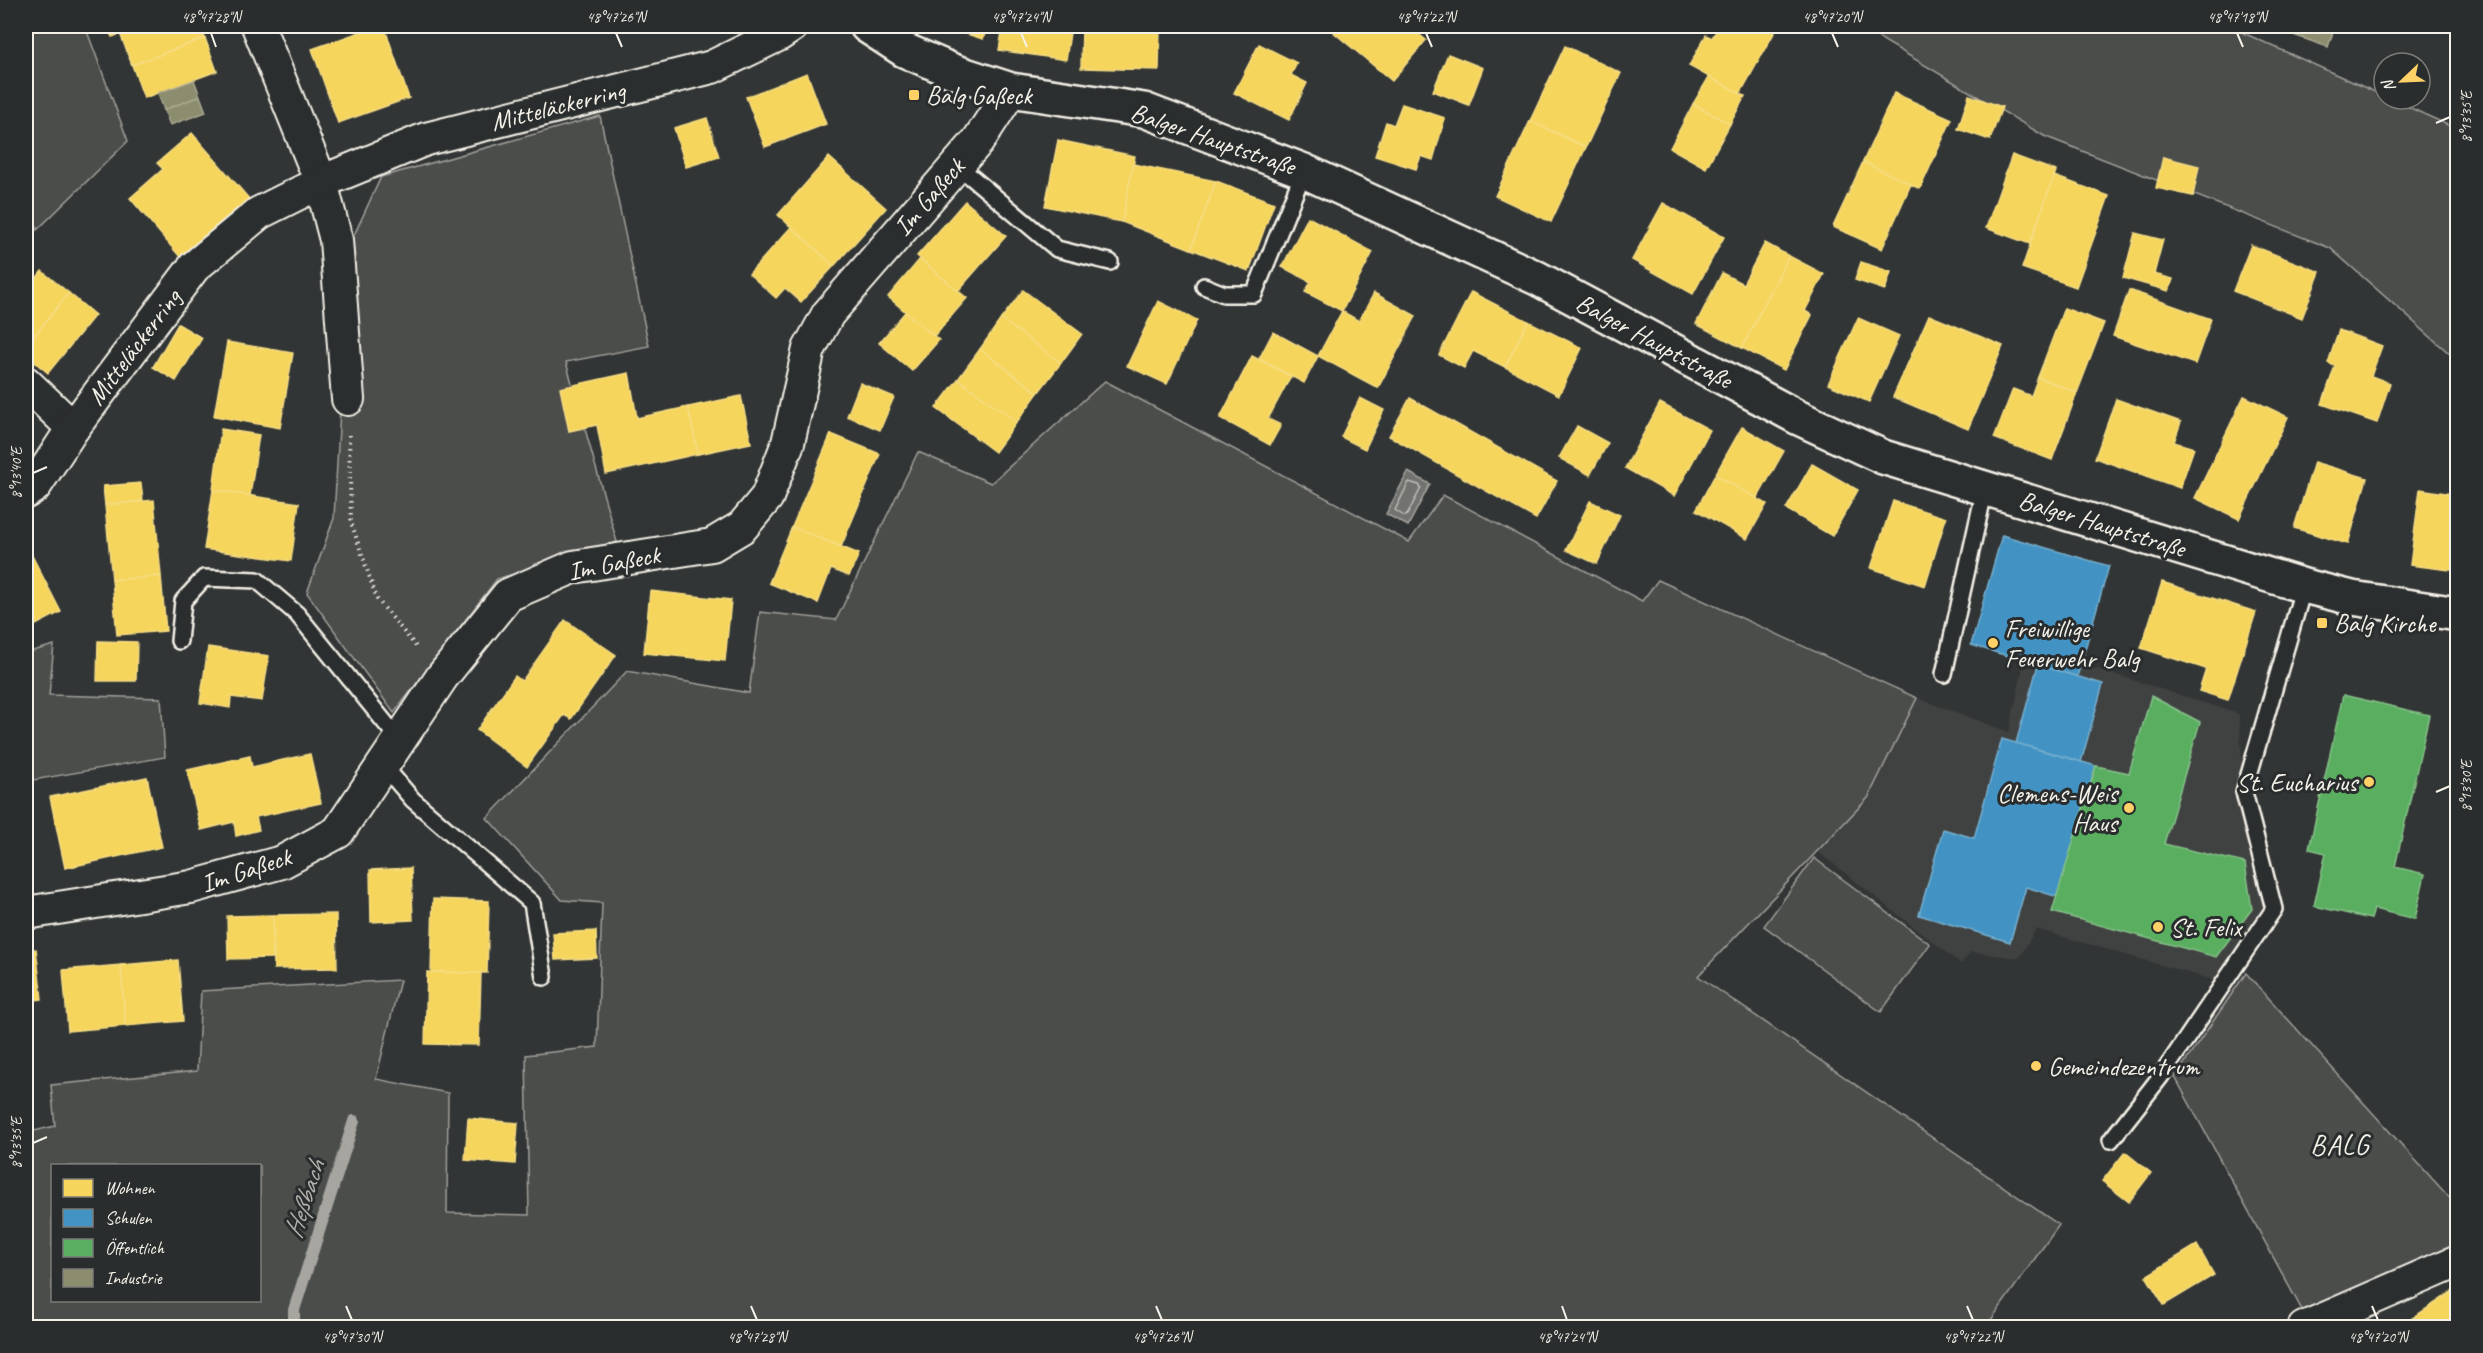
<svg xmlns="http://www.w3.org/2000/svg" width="2483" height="1353" viewBox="0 0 2483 1353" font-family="Caveat,sans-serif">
<rect width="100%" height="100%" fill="#323535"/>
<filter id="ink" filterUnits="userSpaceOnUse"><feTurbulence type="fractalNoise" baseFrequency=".0167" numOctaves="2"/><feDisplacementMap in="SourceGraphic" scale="12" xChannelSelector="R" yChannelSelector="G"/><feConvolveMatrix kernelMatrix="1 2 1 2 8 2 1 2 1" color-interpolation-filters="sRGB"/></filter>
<g filter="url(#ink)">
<polygon fill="#404242" points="2023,667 2098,669 2239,714 2244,792 2274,909 2223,983 2036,929 2019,958 1971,952 1961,964 1817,851 1868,798 1917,698 2009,732"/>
<g fill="#4b4d4c" stroke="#a09f9a" stroke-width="1.5" fill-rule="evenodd">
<polygon points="26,26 85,26 128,141 37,230 26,189"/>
<polygon points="1859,26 2228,26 2384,96 2384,99 2391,99 2450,126 2457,126 2457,355 2450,354 2330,248 2044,136"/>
<polygon points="600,116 649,346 566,362 617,542 497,579 394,713 307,593 334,518 349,246 381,177"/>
<path d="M 1105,381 L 1409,542 L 1443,495 L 1642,601 L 1658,580 L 1917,698 L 1868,798 L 1698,976 L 2059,1225 L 1988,1324 L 1992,1327 L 26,1327 L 26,1133 L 55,1126 L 51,1085 L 197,1071 L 201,991 L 400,980 L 376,1079 L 448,1093 L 447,1213 L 529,1215 L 526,1055 L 597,1047 L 602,903 L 562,900 L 487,818 L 627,671 L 749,693 L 760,612 L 836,620 L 918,452 L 991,483 ZM 52,1166 L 260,1166 L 260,1300 L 52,1300 Z"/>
<polygon points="54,645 49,695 161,698 165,757 28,781 26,771 26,653"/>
<polygon points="1814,858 1930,944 1881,1012 1764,926"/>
<polygon points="2246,973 2457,1206 2457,1248 2302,1310 2175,1077"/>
</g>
<polygon fill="#727370" stroke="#a6a5a0" stroke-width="1.5" points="1408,472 1430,484 1408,526 1386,514"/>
<g fill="#f6d55c" stroke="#f5dd86" stroke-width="1.5">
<polygon points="107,26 142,26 112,37"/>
<polygon points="150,26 200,26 205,38 132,65 121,36"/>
<polygon points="377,26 384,26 409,98 338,123 312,49"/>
<polygon points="941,26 988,26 983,39"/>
<polygon points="1003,26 1071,26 1066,60 999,50"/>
<polygon points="1082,26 1160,26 1159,70 1081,68"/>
<polygon points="1326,26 1409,26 1426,40 1392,81"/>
<polygon points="1719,26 1778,26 1740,94 1689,66 1706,35 1712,38"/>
<polygon points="205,38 217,71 144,98 132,65"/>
<polygon points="1259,44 1297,63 1291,75 1307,83 1289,120 1234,93"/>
<polygon points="1565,46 1621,73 1586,147 1530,121"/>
<polygon points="1448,54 1483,68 1469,105 1433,91"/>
<polygon points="807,73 826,124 765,147 746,97"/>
<polygon points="1709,77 1745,96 1730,124 1693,104"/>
<polygon points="1894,93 1952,119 1920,189 1863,162"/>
<polygon points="1969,95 2002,107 1990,140 1958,129"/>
<polygon points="1402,104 1445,118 1433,160 1421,156 1416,169 1375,156 1386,122 1394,125"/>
<polygon points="1693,104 1730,124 1706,168 1670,148"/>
<polygon points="707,118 719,157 686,167 674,128"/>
<polygon points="1530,121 1586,147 1551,222 1495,196"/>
<polygon points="192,133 250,200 181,258 130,198 163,169 157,163"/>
<polygon points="1058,140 1135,156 1122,222 1045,206"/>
<polygon points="2012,155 2056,171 2030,244 1986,228"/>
<polygon points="829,157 886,208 834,266 778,215"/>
<polygon points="2163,157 2199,166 2193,196 2156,188"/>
<polygon points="1863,162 1911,184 1882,249 1833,227"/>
<polygon points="1133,164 1216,181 1191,249 1122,222"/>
<polygon points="2054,176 2109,196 2076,287 2022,268"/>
<polygon points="1216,181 1274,203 1249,271 1191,249"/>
<polygon points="965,201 1006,236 958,291 917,256"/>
<polygon points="1663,203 1724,237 1693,294 1632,260"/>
<polygon points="1308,217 1373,252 1342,311 1305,292 1311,282 1282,267"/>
<polygon points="791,227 834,266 801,302 785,288 776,298 749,274"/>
<polygon points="2135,233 2163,240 2154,274 2173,279 2169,291 2123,278"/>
<polygon points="1765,243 1789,256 1742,348 1696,324 1722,273 1743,284"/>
<polygon points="2251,245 2320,272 2302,318 2233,291"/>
<polygon points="1789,256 1824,274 1805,311 1812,315 1784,370 1742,348"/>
<polygon points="920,259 967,298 934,336 888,297"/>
<polygon points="1861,262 1891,272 1885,290 1855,280"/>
<polygon points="42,271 69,293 26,346 26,291"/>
<polygon points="1023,290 1082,334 1061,363 1001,319"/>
<polygon points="2129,290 2211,319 2195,364 2113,336"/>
<polygon points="1471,292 1528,321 1505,367 1473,351 1464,368 1439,355"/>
<polygon points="69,293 95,315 48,373 26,355 26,346"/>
<polygon points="1374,293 1416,316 1378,388 1318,356 1342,311 1359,321"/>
<polygon points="1158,301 1197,320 1167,384 1127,366"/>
<polygon points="2064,308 2104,323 2077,393 2038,377"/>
<polygon points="905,312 939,340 912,371 879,343"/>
<polygon points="1929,315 2003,346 1968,429 1893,397"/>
<polygon points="1858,318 1899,336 1869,402 1828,384"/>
<polygon points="1001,319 1061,363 1038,393 980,349"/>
<polygon points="1528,321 1582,348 1559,395 1505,367"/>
<polygon points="178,324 202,338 176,381 153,367"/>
<polygon points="2339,330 2382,346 2371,376 2390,383 2377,423 2322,404 2335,366 2328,363"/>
<polygon points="1273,332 1318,356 1304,383 1259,359"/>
<polygon points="227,342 293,353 280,428 214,416"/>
<polygon points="980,349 1038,393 1017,422 958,379"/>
<polygon points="1252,356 1291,376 1268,419 1281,425 1270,445 1220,418"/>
<polygon points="629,373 637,418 688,407 698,454 606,474 597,425 569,431 560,388"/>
<polygon points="2038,377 2077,393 2052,460 1994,438 2013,389 2031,396"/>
<polygon points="958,379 1017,422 995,452 936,408"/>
<polygon points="860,383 894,397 880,430 847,416"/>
<polygon points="741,396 751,443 698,454 688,407"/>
<polygon points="2244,396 2288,417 2239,519 2195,498"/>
<polygon points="1360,398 1384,410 1365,449 1341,437"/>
<polygon points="1410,398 1557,481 1536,519 1389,436"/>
<polygon points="2116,399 2181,422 2174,442 2194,448 2180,488 2095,458"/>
<polygon points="1660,403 1710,430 1674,496 1625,468"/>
<polygon points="1577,426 1608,443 1590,475 1559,458"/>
<polygon points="1742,427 1784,451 1757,499 1715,475"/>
<polygon points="221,429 259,435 250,496 213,490"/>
<polygon points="831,434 880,454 841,547 792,527"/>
<polygon points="2314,462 2367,478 2348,544 2294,528"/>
<polygon points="1812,464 1858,490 1832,536 1786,509"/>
<polygon points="1715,475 1767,504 1747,539 1696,510"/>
<polygon points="141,483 143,501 105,505 103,486"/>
<polygon points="2420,489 2458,495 2458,571 2410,565"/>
<polygon points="213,490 299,503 291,561 204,549"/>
<polygon points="154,500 161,576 112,580 105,505"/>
<polygon points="1590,501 1620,515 1597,564 1566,550"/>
<polygon points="1893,501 1946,518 1925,586 1871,568"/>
<polygon points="792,527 859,554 849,576 831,569 818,603 769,583"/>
<polygon points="26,544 61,612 26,630"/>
<polygon points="161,576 166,631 117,635 112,580"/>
<polygon points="2162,582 2256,612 2228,700 2199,691 2206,669 2141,648"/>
<polygon points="650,591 731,600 725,661 644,653"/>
<polygon points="565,620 616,655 571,719 564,715 527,767 477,730 515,676 522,681"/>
<polygon points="98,641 137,642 136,681 97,681"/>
<polygon points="208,647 269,656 262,701 231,697 230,708 200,703"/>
<polygon points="310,754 321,803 256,817 259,830 236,836 234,822 201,830 187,770 250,756 252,767"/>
<polygon points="147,777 162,847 65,868 50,797"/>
<polygon points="411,868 413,920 371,922 370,870"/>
<polygon points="433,899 489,901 487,973 431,972"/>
<polygon points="336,914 337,968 274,969 273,915"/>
<polygon points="273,915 273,958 228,959 227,916"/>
<polygon points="596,931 597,958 555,960 553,933"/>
<polygon points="36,949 42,999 26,1001 26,950"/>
<polygon points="178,960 183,1021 125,1026 121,965"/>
<polygon points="121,965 125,1026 68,1031 63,970"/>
<polygon points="427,972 481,973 479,1045 425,1044"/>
<polygon points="468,1118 518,1123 515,1164 465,1160"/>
<polygon points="2125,1152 2151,1173 2129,1202 2102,1181"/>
<polygon points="2197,1245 2214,1275 2164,1305 2146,1276"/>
<polygon points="2458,1288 2458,1328 2413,1328 2408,1321"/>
</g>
<g fill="#4393c3" stroke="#78afce" stroke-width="1.5">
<polygon points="2002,535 2109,566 2077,677 1971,645"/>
<polygon points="2038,665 2103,684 2081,762 2016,743"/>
<polygon points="2002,739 2096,766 2058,897 2026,887 2010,942 1919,915 1943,829 1974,838"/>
</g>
<g fill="#5aae61" stroke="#88c28a" stroke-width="1.5">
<polygon points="2343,695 2429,715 2395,867 2425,874 2415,919 2374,909 2371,919 2314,906 2326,853 2309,849"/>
<polygon points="2151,696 2200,722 2164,844 2245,863 2252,909 2216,957 2052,912 2096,766 2129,773"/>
</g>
<g fill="#8c8c6e" stroke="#abaa93" stroke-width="1.5">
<polygon points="2291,26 2335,26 2328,47 2288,33"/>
<polygon points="194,80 200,96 164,110 158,93"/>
<polygon points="200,96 206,112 170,125 164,110"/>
</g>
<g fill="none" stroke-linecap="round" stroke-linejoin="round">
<polygon stroke="#c0bfb8" stroke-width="1.5" points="1409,482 1419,485 1421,488 1407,515 1404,516 1395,510"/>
<polyline stroke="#a6a5a0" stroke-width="12" points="294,1328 294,1310 354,1121"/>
<defs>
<g id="lane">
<polyline points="957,165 1057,249 1110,262"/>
<polyline points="1204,286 1224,294 1254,294 1304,171"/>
<polyline points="179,641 183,601 204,578 257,580 297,614 400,741"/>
<polyline points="1944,674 1985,488"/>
<polyline points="383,765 413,800 532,903 544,977"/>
<polyline points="2111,1140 2161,1076 2274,909 2244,792 2304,586"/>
</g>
<g id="street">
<polyline points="258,26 321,182 336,240 348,399"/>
<polyline points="26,383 73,428"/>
<polyline points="26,492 35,486 73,428 194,267 259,213 321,182 426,139 712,67 780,34 792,26"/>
<polyline points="26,913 191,887 282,862 338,832 442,677 508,595 573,567 712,545 742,527 767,497 788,443 809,349 828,314 978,141 1011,90"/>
<polyline points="2304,1328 2458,1261"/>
</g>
<polyline id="secondary" points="867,26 904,50 953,71 1011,90 1144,110 1304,171 1537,278 1797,417 1883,457 2304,586 2352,598 2458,614"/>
</defs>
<use href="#lane" stroke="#f4f1e8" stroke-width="20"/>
<use href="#street" stroke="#f4f1e8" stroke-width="36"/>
<use href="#secondary" stroke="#f4f1e8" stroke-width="38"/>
<polyline stroke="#f4f1e8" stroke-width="4" stroke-dasharray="1.5 4.5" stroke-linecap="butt" points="349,435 351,522 377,599 418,649"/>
<use href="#lane" stroke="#2a2d2e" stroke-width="15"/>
<use href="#street" stroke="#2a2d2e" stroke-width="32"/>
<use href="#secondary" stroke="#2a2d2e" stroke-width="33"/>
</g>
</g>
<path fill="none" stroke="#f4f1e8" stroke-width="2" d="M 211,33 L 216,47M 616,33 L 622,47M 1021,33 L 1027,47M 1426,33 L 1432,47M 1832,33 L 1838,47M 2237,33 L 2243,47M 2436,123 L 2450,117M 33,473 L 47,467M 2436,792 L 2450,786M 33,1143 L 47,1137M 346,1306 L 352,1320M 751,1306 L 757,1320M 1156,1306 L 1162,1320M 1562,1306 L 1567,1320M 1967,1306 L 1973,1320M 2372,1306 L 2378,1320"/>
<g fill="#ffd166" stroke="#2a2d2e" stroke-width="2">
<rect x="908" y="89" width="12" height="12" rx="3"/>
<rect x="2316" y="617" width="12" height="12" rx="3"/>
<circle cx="1993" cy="643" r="6"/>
<circle cx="2369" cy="782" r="6"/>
<circle cx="2129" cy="808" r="6"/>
<circle cx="2158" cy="927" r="6"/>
<circle cx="2036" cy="1066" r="6"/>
</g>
<g text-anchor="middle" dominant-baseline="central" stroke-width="6" stroke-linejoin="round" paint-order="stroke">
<g font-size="26" fill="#f4f1e8" stroke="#2a2d2e" text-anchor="start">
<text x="926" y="95">Balg Gaßeck</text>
<text x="2334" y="623">Balg Kirche</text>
<text x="2005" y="628">Freiwillige<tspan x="2005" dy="30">Feuerwehr Balg</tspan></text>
<text x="2357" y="782" text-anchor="end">St. Eucharius</text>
<text x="2117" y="793" text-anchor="end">Clemens-Weis<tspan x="2117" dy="30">Haus</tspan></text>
<text x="2170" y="927">St. Felix</text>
<text x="2048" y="1066">Gemeindezentrum</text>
</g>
<g font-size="26" fill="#f4f1e8" stroke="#2a2d2e">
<text transform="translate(558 106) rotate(-14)">Mitteläckerring</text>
<text transform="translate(1213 139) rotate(19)">Balger Hauptstraße</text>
<text transform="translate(929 197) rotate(-49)">Im Gaßeck</text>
<text transform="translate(1654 341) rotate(28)">Balger Hauptstraße</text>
<text transform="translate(134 347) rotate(-53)">Mitteläckerring</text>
<text transform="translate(2102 524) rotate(17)">Balger Hauptstraße</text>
<text transform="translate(614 563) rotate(-11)">Im Gaßeck</text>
<text transform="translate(246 870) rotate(-18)">Im Gaßeck</text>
</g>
<g font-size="27" font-style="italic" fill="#b3b2ac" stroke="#2a2d2e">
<text transform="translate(304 1199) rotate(-72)">Heßbach</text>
</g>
<g font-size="28" letter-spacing="1.5" fill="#f4f1e8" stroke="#2a2d2e">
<text x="2340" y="1144">BALG</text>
</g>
</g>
<rect width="2483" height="1353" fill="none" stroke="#2a2d2e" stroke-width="66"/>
<rect x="51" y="1164" width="210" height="138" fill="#2a2d2e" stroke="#7b7b78" stroke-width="1.5"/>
<rect x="63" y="1179" width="30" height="18" fill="#f6d55c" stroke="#7b7b78" stroke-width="1.5"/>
<text x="105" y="1194" font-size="18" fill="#f4f1e8">Wohnen</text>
<rect x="63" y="1209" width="30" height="18" fill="#4393c3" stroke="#7b7b78" stroke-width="1.5"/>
<text x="105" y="1224" font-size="18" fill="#f4f1e8">Schulen</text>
<rect x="63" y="1239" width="30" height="18" fill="#5aae61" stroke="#7b7b78" stroke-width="1.5"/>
<text x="105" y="1254" font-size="18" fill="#f4f1e8">Öffentlich</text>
<rect x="63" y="1269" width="30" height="18" fill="#8c8c6e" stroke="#7b7b78" stroke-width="1.5"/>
<text x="105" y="1284" font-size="18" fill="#f4f1e8">Industrie</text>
<g transform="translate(2402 81) rotate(247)"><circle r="28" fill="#2a2d2e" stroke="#7b7b78" stroke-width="1.5"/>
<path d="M0-4.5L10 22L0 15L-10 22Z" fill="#ffd166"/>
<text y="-9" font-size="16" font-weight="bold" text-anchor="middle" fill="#f4f1e8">N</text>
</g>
<rect x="33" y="33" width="2417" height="1287" fill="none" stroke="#f4f1e8" stroke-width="2"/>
<g font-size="15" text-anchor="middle" fill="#f4f1e8">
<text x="211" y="22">48°47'28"N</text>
<text x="616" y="22">48°47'26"N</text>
<text x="1021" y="22">48°47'24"N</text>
<text x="1426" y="22">48°47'22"N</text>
<text x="1832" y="22">48°47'20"N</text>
<text x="2237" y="22">48°47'18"N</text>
<text transform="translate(2466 117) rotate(-90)" y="5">8°13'35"E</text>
<text transform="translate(16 473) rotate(-90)" y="5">8°13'40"E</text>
<text transform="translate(2466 786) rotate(-90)" y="5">8°13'30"E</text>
<text transform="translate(16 1143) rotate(-90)" y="5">8°13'35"E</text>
<text x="352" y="1342">48°47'30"N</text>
<text x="757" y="1342">48°47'28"N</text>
<text x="1162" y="1342">48°47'26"N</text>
<text x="1567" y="1342">48°47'24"N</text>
<text x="1973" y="1342">48°47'22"N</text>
<text x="2378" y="1342">48°47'20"N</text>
</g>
</svg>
